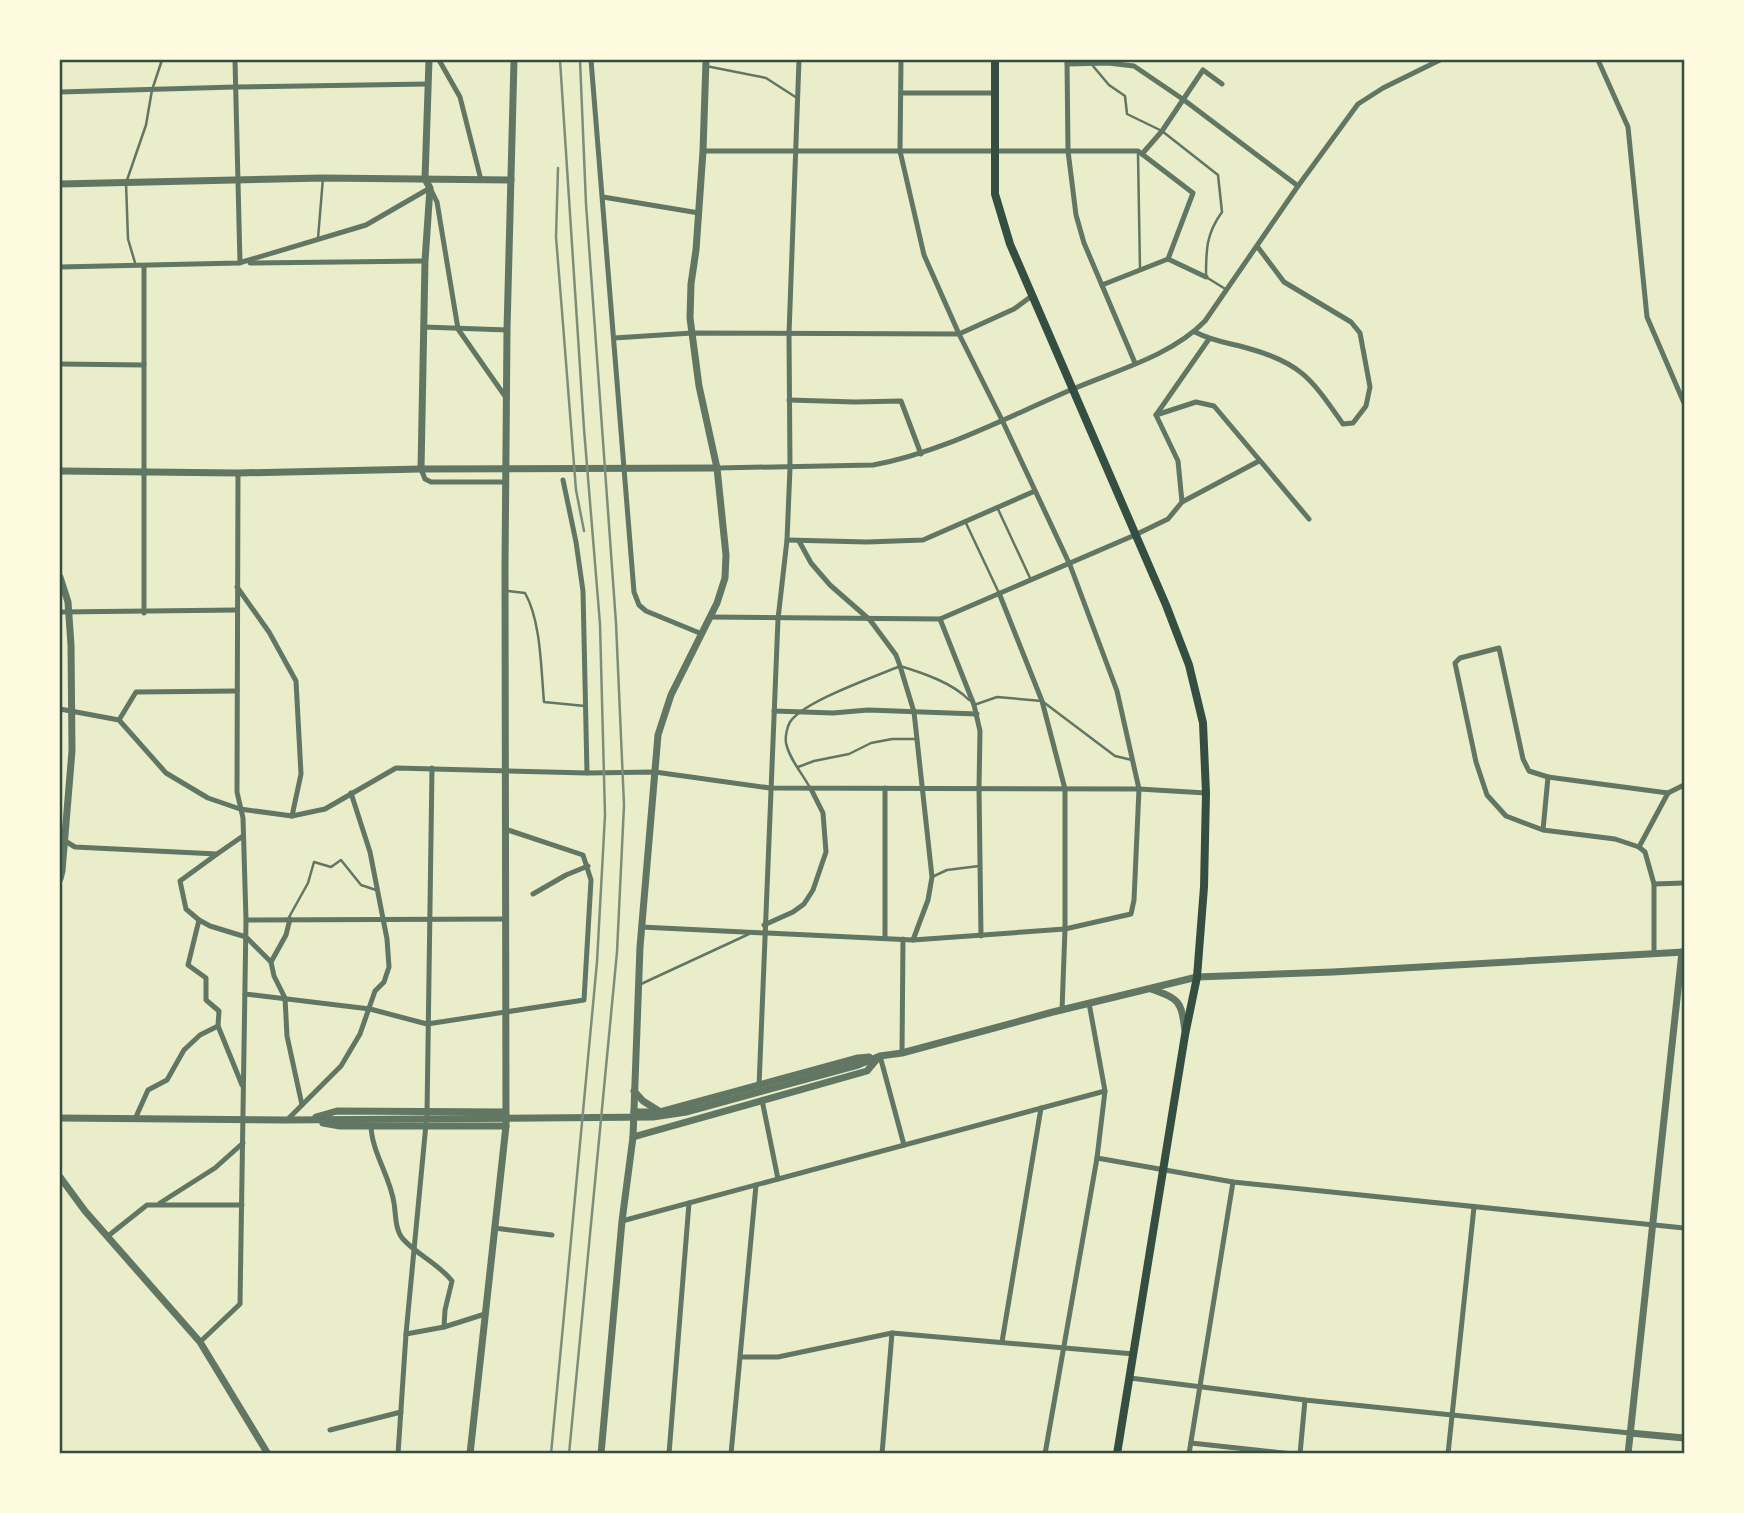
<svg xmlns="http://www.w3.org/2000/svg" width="1744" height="1513" viewBox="0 0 1744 1513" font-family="Bitter,serif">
<rect width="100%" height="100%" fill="#e9edc9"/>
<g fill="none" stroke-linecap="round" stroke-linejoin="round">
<g stroke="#617663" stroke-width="2.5">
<polyline points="706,66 766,78 797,98"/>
<path d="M 1093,66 L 1109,85 L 1125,96 L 1127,114 L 1162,131 L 1218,175 L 1222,212 C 1206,234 1206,250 1206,277 L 1227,290"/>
<polyline points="1138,154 1140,269"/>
<polyline points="318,238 323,178"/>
<polyline points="136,266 128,239 126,183 146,125 152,90 162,60"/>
<polyline points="997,507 1031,580"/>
<polyline points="965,521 998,591"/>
<path d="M 507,591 L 525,593 C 541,621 541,669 544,702 L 585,706"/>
<polyline points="974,705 997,697 1042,701 1115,756 1132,760"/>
<polyline points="798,767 814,761 849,754 871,743 892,739 916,739"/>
<path d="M 809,786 C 801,772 789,758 786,743 C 785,737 787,727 790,722 C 804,701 875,677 900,666 C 923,673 953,683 969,700"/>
<polyline points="932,877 947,870 979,866"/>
<polyline points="288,919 308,883 314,862 331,867 341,860 361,885 376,890"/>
<polyline points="641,984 749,934"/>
</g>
<g stroke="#617663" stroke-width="5">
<polyline points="235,60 240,263"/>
<polyline points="439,60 460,97 481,180"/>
<polyline points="591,60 634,592 639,605 646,611 702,634"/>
<polyline points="1067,60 1068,151 1076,215 1084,243 1135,363"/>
<polyline points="1598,60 1628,127 1647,317 1684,403"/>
<polyline points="1067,64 1108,63 1134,66 1184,100 1298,186"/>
<polyline points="60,92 235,87 428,84"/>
<polyline points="901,93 994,93"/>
<polyline points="703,151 1138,151 1193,193 1168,259 1102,285"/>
<polyline points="1142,154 1162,131 1203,70 1222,84"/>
<polyline points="603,197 699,213"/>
<polyline points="1168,259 1206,277"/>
<polyline points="250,263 425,261"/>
<polyline points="144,266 144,613"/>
<polyline points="60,267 239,263 366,225 430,188 437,202 458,329 507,399"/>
<polyline points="424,327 507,330"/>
<path d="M 1195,332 C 1212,341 1229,343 1247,348 C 1302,363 1312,380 1343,424 L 1353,423 L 1366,406 L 1370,387 L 1360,333 L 1351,322 L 1284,282 L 1257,246"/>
<polyline points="614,338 692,333 959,334 1014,309 1033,295"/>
<polyline points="60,364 144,365"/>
<polyline points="789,400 855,402 901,401 921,454"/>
<polyline points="1156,415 1209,339"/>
<path d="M 717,468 L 873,465 C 943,452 1007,417 1073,389 C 1117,370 1171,356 1205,321 L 1298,186 L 1358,104 L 1383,88 L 1440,60"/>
<polyline points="421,469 425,479 431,482 506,482"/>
<polyline points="563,480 576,542 583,591 587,773"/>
<polyline points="1182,502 1259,461"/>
<polyline points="787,540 867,542 923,540 1035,491"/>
<polyline points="799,541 811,563 830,585 870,620 896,655 900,666 914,712 932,877 928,900 913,940"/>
<polyline points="237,587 269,632 296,681 301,774 292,816"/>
<polyline points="999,593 1042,701 1065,789 1065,929 1062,1010"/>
<polyline points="60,612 237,610"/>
<polyline points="710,617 940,619 1135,535 1168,519 1182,502 1178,461 1156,415 1196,402 1214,406 1309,519"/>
<polyline points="940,619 974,705 980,731 979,788 981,936"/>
<polyline points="60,709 119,720 166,773 208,798 240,809 292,816 325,809 396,768 587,773 655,772 770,788 1139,789 1206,793"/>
<polyline points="774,711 833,713 868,710 977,714"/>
<polyline points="119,720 136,692 237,691"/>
<polyline points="1548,777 1668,793 1639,847"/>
<polyline points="885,788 885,938"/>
<polyline points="1668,793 1684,785"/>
<polyline points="1543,830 1548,777 1529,771 1523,759 1499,648 1460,658 1455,663 1476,762 1487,795 1506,816 1543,830 1615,839 1639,847 1645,852 1654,884 1654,953"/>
<polyline points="60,838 75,847 217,854 243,836"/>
<polyline points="1654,884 1684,883"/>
<polyline points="533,894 566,875 588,866"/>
<polyline points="290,919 286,935 271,962 274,976 285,998 287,1036 302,1105"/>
<polyline points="199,920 186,909 180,881 217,854"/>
<polyline points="246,920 506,919"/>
<polyline points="764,925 793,912 804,904 813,890 826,852 823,813 811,789"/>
<polyline points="641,927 913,940 1065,929 1131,914 1134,900 1139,789 1117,691 1070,565 1002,420 959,334 924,255 900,151 901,60"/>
<polyline points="245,994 370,1009 427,1024 584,1000 591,880 583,855 505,829"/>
<polyline points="218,1026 242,1085"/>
<polyline points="902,1053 903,939"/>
<polyline points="880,1056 904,1145"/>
<polyline points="759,1086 778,619 787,540 790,468 789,334 799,60"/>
<polyline points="762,1100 778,1179"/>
<polyline points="427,1115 432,768"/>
<polyline points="135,1119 148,1090 167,1080 184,1050 200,1035 218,1026 219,1011 206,1000 206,978 188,965 199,920 210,926 246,937 271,962"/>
<polyline points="287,1120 341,1066 360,1034 375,991 384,982 389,967 387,939 370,852 351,793"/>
<path d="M 371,1126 C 372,1153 390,1176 394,1203 C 396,1215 395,1230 403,1239 C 417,1255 437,1262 452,1281 L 445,1310 L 444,1327 L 406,1334 L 398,1454"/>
<polyline points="1097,1158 1233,1182 1684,1228"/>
<polyline points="160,1203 215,1168 243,1143"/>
<polyline points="622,1221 1105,1091"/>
<polyline points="494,1228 552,1235"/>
<polyline points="108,1236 147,1205 242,1205"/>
<polyline points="444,1327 485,1314"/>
<polyline points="406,1334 426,1124"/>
<polyline points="200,1342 240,1304 246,920 243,818 237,792 238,473"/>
<polyline points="1002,1342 1041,1108"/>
<polyline points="741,1357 778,1357 892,1333 1134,1354"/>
<polyline points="1130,1378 1305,1400 1630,1433"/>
<polyline points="330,1430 401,1412"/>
<polyline points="1191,1443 1293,1454"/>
<polyline points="669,1454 689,1203"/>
<polyline points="731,1454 756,1185"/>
<polyline points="882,1454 892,1333"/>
<polyline points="1045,1454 1097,1158 1105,1091 1089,1003"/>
<polyline points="1189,1454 1233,1182"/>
<polyline points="1300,1454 1305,1400"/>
<polyline points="1448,1454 1474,1207"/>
</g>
<g stroke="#617663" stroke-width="7">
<polyline points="60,184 323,178 511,180"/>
<polyline points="421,469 425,261 430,188 425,179 429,60"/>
<polyline points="60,471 238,473 421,469 717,468"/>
<polyline points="60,577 68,602 71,645 72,751 62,871 60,879"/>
<path d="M 1151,989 C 1180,999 1181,1001 1185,1031"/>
<polyline points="634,1091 643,1101 659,1111"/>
<polyline points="634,1112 660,1112 858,1058 869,1057"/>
<polyline points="316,1117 337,1111 505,1112"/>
<polyline points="60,1118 287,1120 653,1117 686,1112 858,1065 880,1056 902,1053 1053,1012 1197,977 1333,972 1684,952"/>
<polyline points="323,1123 340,1126 506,1126"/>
<polyline points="633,1137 867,1071 877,1059"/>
<polyline points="60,1177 85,1211 200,1342 268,1454"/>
<polyline points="1630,1433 1684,1438"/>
<polyline points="470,1454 506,1126 505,567 507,330 514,60"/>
<polyline points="601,1454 622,1221 633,1137 640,947 658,735 671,695 717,603 725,578 726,555 717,468 699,386 690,318 691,284 696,250 703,151 706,60"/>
<polyline points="1628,1454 1682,952"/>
</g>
<polyline stroke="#344e41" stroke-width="8" points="995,60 995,194 1010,244 1166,605 1189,665 1203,723 1206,793 1204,887 1197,977 1185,1035 1117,1454"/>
<g stroke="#7c8e77" stroke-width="2.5">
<polyline points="558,168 556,237 563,324 576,490 584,531"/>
<polyline points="551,1454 597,962 605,815 600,624 584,429 560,60"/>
<polyline points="569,1454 617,952 624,805 616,623 586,204 580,60"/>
</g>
</g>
<rect width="1744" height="1513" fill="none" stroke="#fefae0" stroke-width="122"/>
<rect x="61" y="61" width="1622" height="1391" fill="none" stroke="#344e41" stroke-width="2.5"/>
</svg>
